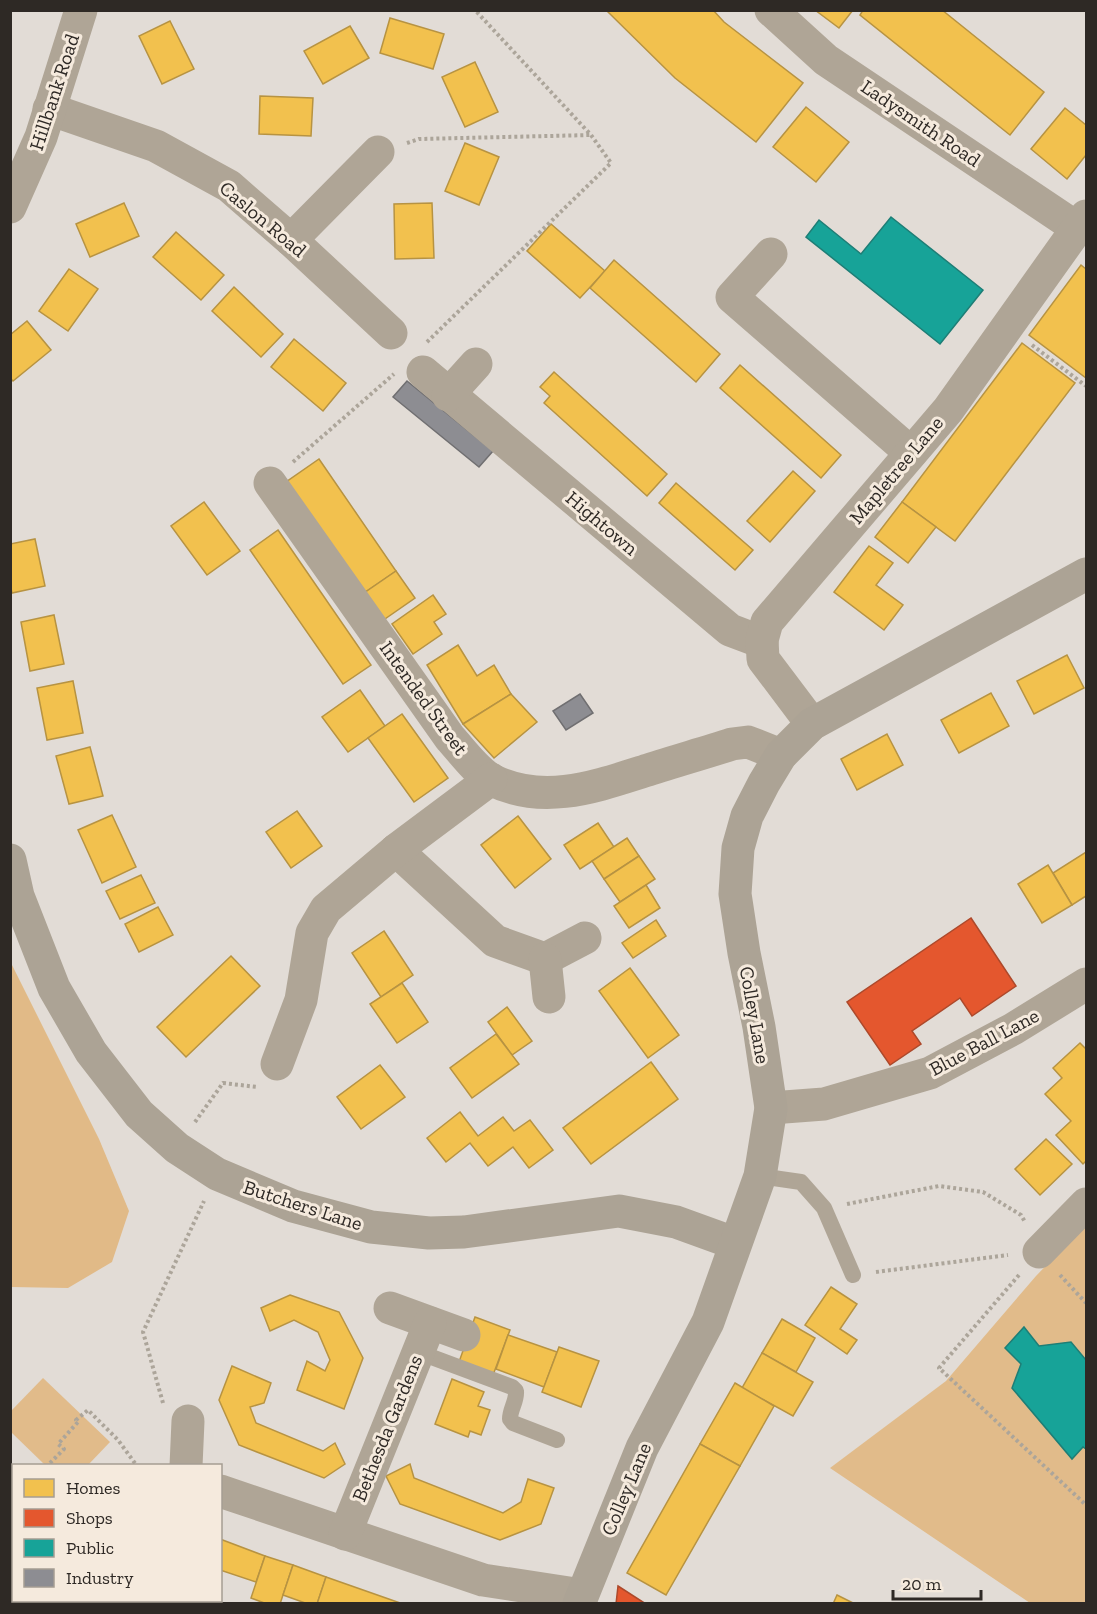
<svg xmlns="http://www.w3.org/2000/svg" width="1097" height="1614" viewBox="0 0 1097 1614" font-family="'Zilla Slab',serif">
<rect width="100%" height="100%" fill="#e2dcd6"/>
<g fill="#e1bb8a">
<polygon points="1086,1224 1086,1603 1030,1603 830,1468 946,1381 1036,1276"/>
<polygon points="43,1378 110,1442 88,1465 45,1465 11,1432 11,1411"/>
</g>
<polygon fill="#e1ba87" points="10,961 99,1139 129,1211 112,1262 68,1288 11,1287"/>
<g fill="#f2c14e" stroke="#b79342" stroke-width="1.5">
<polygon points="606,10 713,10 724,22 803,83 756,142 675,78"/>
<polygon points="815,10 853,10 839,28"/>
<polygon points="863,10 942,10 1044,92 1010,135 860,15"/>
<polygon points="390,18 444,34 433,69 380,53"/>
<polygon points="170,21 194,69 162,84 139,36"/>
<polygon points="350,26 369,58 323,84 304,51"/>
<polygon points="475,62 498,112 465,127 442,77"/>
<polygon points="260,96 313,98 311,136 259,134"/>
<polygon points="806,107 849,142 816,182 773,147"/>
<polygon points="1065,108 1086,125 1086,155 1067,179 1031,149"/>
<polygon points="465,143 499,157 479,205 445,191"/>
<polygon points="124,203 139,236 90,257 76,224"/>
<polygon points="432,203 434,258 395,259 394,204"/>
<polygon points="551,224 605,271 580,298 527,251"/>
<polygon points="176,232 224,275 201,300 153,257"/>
<polygon points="614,260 720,354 696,382 590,288"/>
<polygon points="1081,265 1086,269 1086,378 1029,335"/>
<polygon points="69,269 98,289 68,331 39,311"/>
<polygon points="234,287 283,334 261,357 212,311"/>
<polygon points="27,321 51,350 13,381 10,378 10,335"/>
<polygon points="294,339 346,383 323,411 271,367"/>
<polygon points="1022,343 1075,383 955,541 902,502"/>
<polygon points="740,365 841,455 821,478 720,388"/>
<polygon points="554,372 667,474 647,496 544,403 550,396 540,387"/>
<polygon points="319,459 396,571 364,593 286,482"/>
<polygon points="793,471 815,491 770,542 747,521"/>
<polygon points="676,483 753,550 735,570 659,503"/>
<polygon points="204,502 240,551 207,575 171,526"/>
<polygon points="902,502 936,527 908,563 875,537"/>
<polygon points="278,530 371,665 343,684 250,550"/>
<polygon points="35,539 45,586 12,593 10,584 10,544"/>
<polygon points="869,546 893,563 876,585 903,605 884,630 834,592"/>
<polygon points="396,571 415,598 382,621 364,593"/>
<polygon points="433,595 446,614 434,622 442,634 413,654 392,624"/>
<polygon points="54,615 64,664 30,671 21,622"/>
<polygon points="458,645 477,676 494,665 511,694 463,724 427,665"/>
<polygon points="1067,655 1084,688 1034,714 1017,681"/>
<polygon points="73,681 83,733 47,740 37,688"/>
<polygon points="360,690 385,726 348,752 322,717"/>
<polygon points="991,693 1009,726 959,753 941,720"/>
<polygon points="511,694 537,722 494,758 463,724"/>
<polygon points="402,714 448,778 414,802 368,738"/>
<polygon points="887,734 903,765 857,790 841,759"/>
<polygon points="90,747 103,796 69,804 56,756"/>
<polygon points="297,811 322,846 291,868 266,832"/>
<polygon points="112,815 136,867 102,883 78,830"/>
<polygon points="518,816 551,859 515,888 481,845"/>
<polygon points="598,823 614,847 580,869 564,845"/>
<polygon points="627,838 639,856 604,879 592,861"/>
<polygon points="1086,852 1086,896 1072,905 1053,873"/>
<polygon points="639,856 655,879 620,902 604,879"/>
<polygon points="1048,865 1072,905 1042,923 1018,884"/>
<polygon points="141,875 155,903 120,919 106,891"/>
<polygon points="646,885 660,908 629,928 614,906"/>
<polygon points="158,907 173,935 139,952 125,924"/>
<polygon points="656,920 666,936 633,958 622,943"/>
<polygon points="384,931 413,975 381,997 352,953"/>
<polygon points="231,956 260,986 186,1057 157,1027"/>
<polygon points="630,968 679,1035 648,1058 599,991"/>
<polygon points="402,983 428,1022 397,1043 370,1004"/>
<polygon points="507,1007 532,1041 512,1055 488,1022"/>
<polygon points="496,1034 519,1064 472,1098 450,1068"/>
<polygon points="1080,1043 1086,1049 1086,1161 1083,1164 1056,1135 1071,1121 1045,1094 1062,1078 1053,1068"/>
<polygon points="651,1062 678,1099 591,1164 563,1128"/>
<polygon points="380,1065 405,1097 361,1129 337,1097"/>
<polygon points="460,1112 478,1136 503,1117 514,1131 530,1120 553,1150 529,1168 513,1147 488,1166 470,1143 446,1162 427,1138"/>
<polygon points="1046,1139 1072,1164 1040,1195 1015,1169"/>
<polygon points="831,1287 857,1304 840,1329 857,1340 847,1354 805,1325"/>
<polygon points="290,1295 339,1312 363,1358 344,1409 297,1390 307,1361 325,1371 330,1360 318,1332 294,1320 270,1331 261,1308"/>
<polygon points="475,1317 510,1330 493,1375 459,1362"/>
<polygon points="782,1319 815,1338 796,1372 762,1353"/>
<polygon points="508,1335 557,1352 544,1387 496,1369"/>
<polygon points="559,1347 599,1361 581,1407 542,1392"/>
<polygon points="762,1353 813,1382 793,1416 742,1388"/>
<polygon points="232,1366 271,1383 264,1403 250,1407 256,1423 323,1451 335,1443 345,1464 324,1478 239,1445 219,1400"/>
<polygon points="452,1379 484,1392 478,1406 490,1410 481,1435 470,1431 468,1437 435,1424"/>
<polygon points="735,1383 774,1406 740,1466 700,1444"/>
<polygon points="700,1444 740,1466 666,1595 627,1573"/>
<polygon points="410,1464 414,1478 503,1513 521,1502 528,1479 554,1488 541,1524 500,1540 400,1504 386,1476"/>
<polygon points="220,1539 265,1556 256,1582 220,1570"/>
<polygon points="265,1556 293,1565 280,1604 267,1604 251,1598"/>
<polygon points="293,1565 326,1577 317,1604 308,1604 283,1595"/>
<polygon points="326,1577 403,1604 317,1604"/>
<polygon points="837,1595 855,1604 833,1604"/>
<polygon points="146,1600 183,1600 181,1604 173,1601 172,1604 145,1604"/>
</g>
<g fill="#e4572e" stroke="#ad492b" stroke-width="1.5">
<polygon points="971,918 1016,986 972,1016 960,998 912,1031 921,1044 890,1065 847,1002"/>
<polygon points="618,1586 646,1604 616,1604"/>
</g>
<g fill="#17a398" stroke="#1e7e76" stroke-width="1.5">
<polygon points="891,217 983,290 940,344 806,237 819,220 861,254"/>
<polygon points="1024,1327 1039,1346 1071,1342 1086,1360 1086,1449 1083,1447 1072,1459 1012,1388 1021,1364 1005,1348"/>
</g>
<g fill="#8d8d92" stroke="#706f71" stroke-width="1.5">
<polygon points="407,381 493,451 479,467 393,397"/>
<polygon points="580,694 593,713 566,730 553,711"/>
</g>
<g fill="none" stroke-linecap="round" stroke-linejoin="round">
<g stroke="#aca59a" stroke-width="4" stroke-dasharray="3 3" stroke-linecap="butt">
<polyline points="407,143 419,139 591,135"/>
<polyline points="427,342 611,163 591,135 475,10"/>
<polyline points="1032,345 1086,386"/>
<polyline points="293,462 394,374"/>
<polyline points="195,1122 223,1083 257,1087"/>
<polyline points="847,1204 939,1186 983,1192 1021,1215 1025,1222"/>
<polyline points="876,1272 1008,1255"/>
<polyline points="1019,1275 939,1368 1086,1505"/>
<polyline points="1060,1275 1086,1303"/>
<polyline points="163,1403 143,1332 204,1201"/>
<polyline points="50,1463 64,1449 58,1444 78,1422 76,1420 88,1410 118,1440 137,1466"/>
<polyline points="16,1604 20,1600"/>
</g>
<g stroke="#afa596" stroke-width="16">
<polyline points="760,1176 801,1182 824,1208 853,1275"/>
<path d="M 418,1352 L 512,1387 L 516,1391 C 517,1401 510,1409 510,1419 L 513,1423 L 557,1440"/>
</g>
<g stroke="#afa596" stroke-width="33">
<polyline points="771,10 826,60 1077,228"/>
<polyline points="49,109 156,146 229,186 291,240 391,333"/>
<polyline points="10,207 41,137 81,10"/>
<polyline points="291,240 378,152"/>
<polyline points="771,254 732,297 911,453"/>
<polyline points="423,372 730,630 762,642"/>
<polyline points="448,395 476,364"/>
<path d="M 270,483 L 450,738 C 462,751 476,771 492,780 C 544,806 597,786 648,770 C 676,761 704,753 732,744 L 748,742 L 781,755"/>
<polyline points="812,724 763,659 762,640 767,622 948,410 1086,216"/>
<polyline points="396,850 495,941 545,959 585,938"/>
<polyline points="545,959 549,997"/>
<polyline points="277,1064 301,1000 312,933 326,909 396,850 491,779"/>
<polyline points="771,1108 824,1104 930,1073 1013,1029 1086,984"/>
<polyline points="1039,1252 1086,1204"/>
<polyline points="390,1308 464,1335"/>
<polyline points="186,1466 188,1421"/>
<polyline points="220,1491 483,1580 582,1595"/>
<polyline points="345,1534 430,1323"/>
</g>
<g stroke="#aca395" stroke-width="33">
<polyline points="10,860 18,896 54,988 91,1052 139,1114 177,1148 217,1174 293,1206 371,1227 429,1233 464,1232 619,1211 676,1222 734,1243"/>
<polyline points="579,1604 642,1448 708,1322 760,1176 771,1108 759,1027 744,953 735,894 738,848 747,816 764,783 781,755 812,724 1086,574"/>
</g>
</g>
<g text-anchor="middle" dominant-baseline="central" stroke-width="6" stroke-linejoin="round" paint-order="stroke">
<g font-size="20" fill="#2e2925" stroke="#f5eadd">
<text transform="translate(54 92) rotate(-72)">Hillbank Road</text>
<text transform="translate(921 123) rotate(34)">Ladysmith Road</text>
<text transform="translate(263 219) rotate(40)">Caslon Road</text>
<text transform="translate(896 470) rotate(-50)">Mapletree Lane</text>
<text transform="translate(602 523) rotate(40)">Hightown</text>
<text transform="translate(424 698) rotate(54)">Intended Street</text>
<text transform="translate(755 1015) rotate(80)">Colley Lane</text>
<text transform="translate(984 1042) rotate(-28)">Blue Ball Lane</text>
<text transform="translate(303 1205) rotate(18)">Butchers Lane</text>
<text transform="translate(387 1428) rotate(-68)">Bethesda Gardens</text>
<text transform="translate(626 1489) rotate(-67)">Colley Lane</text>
</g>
</g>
<rect width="1097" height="1614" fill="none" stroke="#2e2925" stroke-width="24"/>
<rect x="12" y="1464" width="210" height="138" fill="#f5eadd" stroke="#a59d93" stroke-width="1.5"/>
<rect x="24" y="1479" width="30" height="18" fill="#f2c14e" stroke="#a59d93" stroke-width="1.5"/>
<text x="66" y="1494" font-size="18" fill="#2e2925">Homes</text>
<rect x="24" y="1509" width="30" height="18" fill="#e4572e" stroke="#a59d93" stroke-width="1.5"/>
<text x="66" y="1524" font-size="18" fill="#2e2925">Shops</text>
<rect x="24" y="1539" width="30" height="18" fill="#17a398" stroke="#a59d93" stroke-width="1.5"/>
<text x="66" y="1554" font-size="18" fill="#2e2925">Public</text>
<rect x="24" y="1569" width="30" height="18" fill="#8d8d92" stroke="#a59d93" stroke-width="1.5"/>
<text x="66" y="1584" font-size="18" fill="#2e2925">Industry</text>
<path d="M893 1590v9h88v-9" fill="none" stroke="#2e2925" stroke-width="3"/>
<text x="902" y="1590" font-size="18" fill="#2e2925" stroke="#f5eadd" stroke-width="4.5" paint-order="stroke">20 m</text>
</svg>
